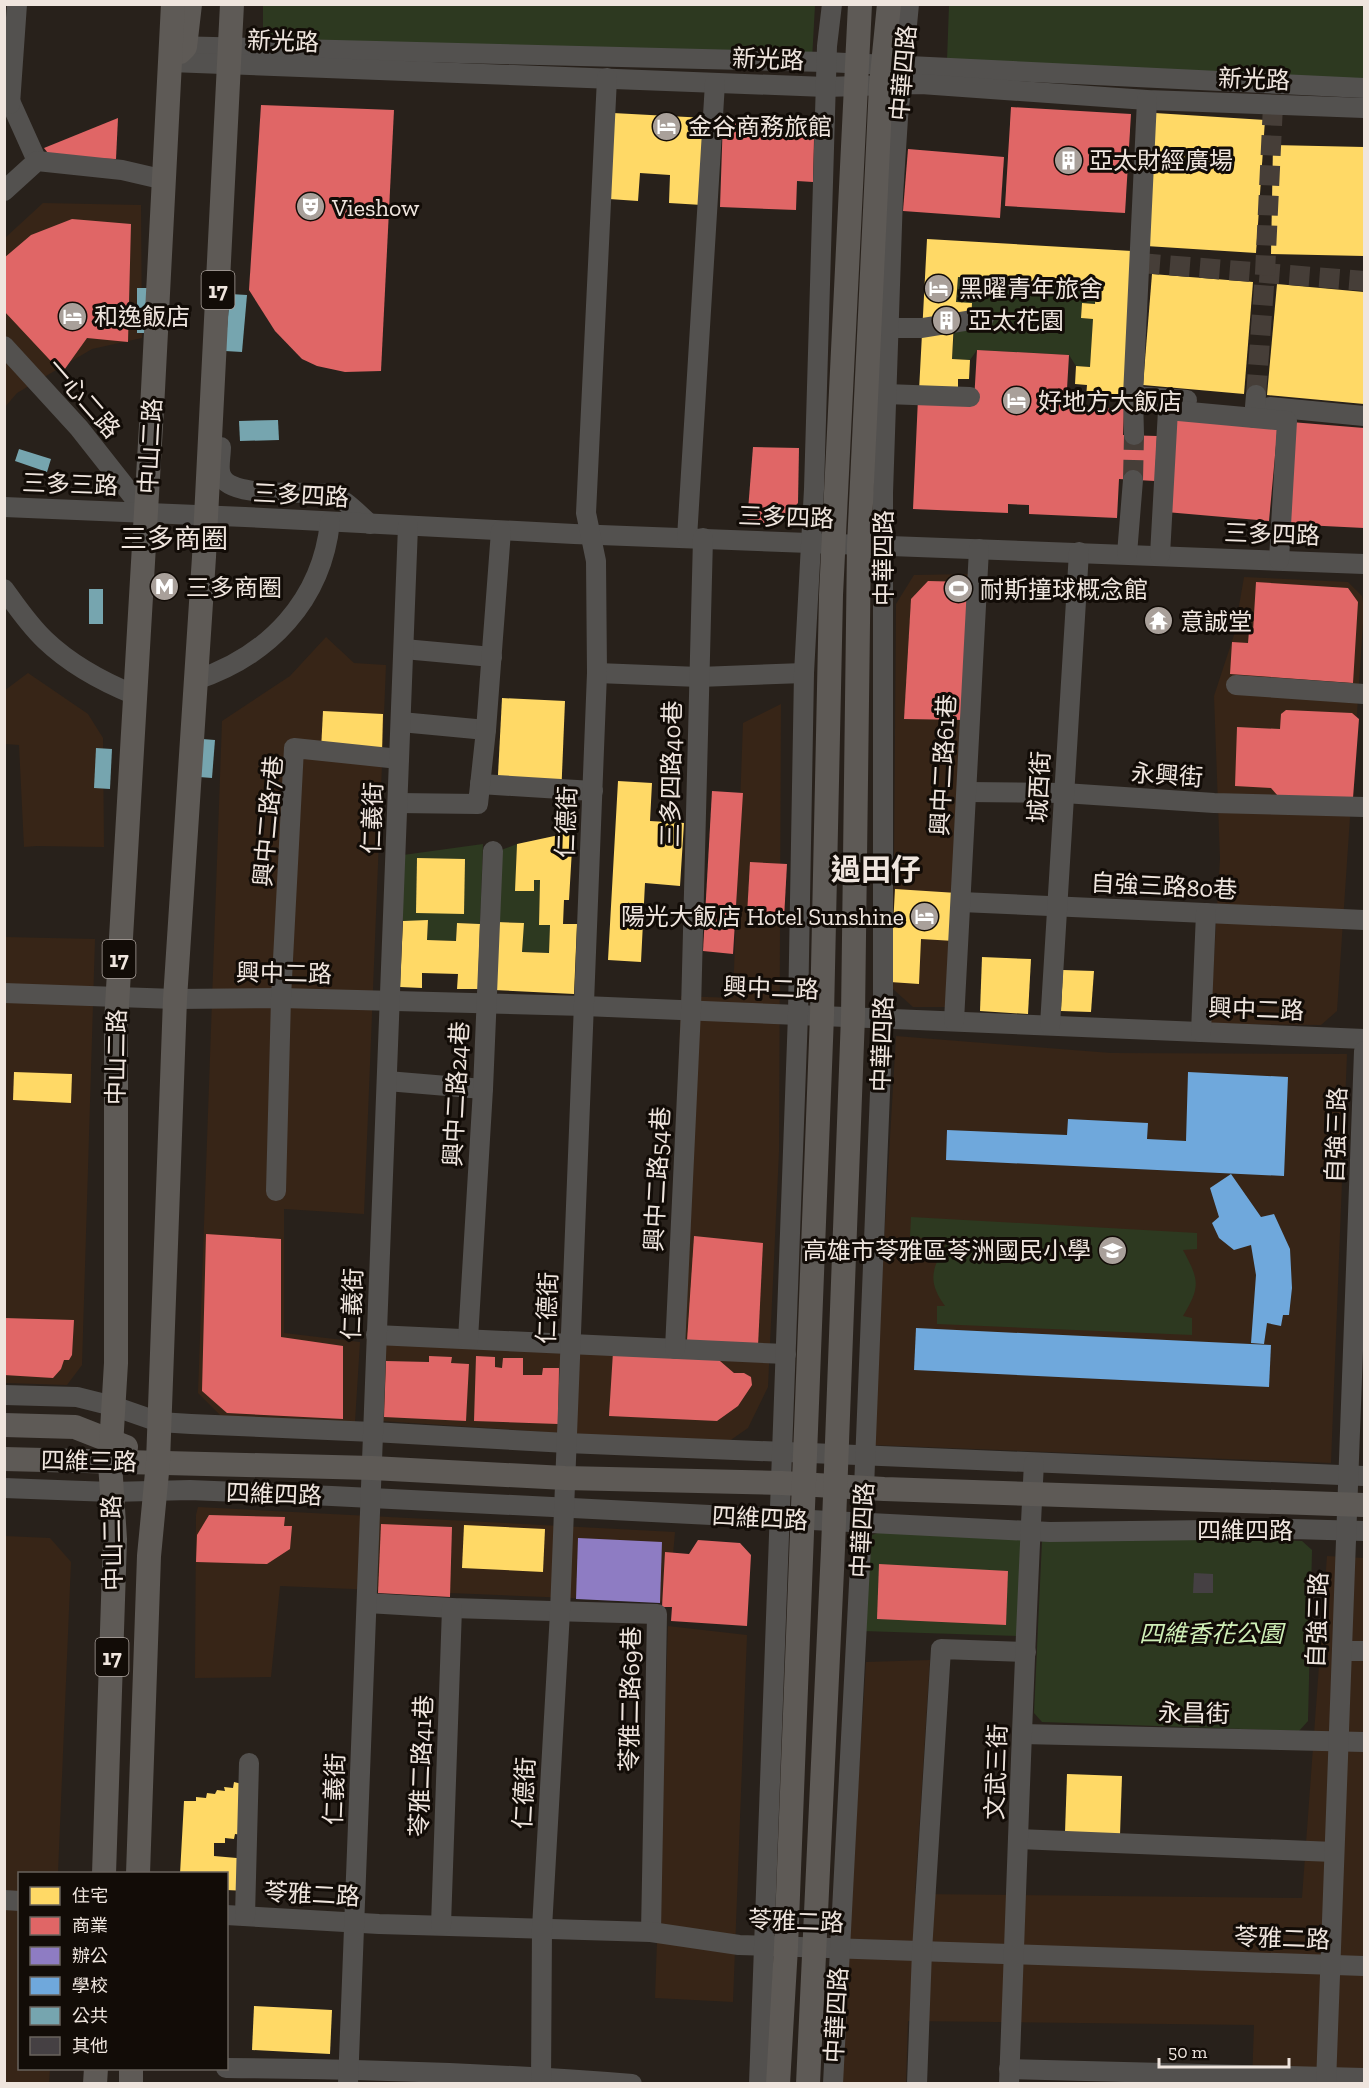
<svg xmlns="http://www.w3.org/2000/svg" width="1369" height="2088" viewBox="0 0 1369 2088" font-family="'Zilla Slab','Noto Sans TC',serif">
<rect width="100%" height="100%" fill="#28211b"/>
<g fill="#372517">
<polygon points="43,203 141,205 142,338 92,349 17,393 5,407 5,238"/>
<polygon points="972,574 948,1007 913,1007 893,989 896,604 914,575"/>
<polygon points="1244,577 1348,582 1362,596 1364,609 1337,1011 1321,1025 1210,1024 1220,859 1214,696 1234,635"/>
<polygon points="326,637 354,663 386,665 364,1214 284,1209 284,1333 360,1342 355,1422 223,1418 198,1393 222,721 290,676"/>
<polygon points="28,673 88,714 103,738 104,847 37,846 24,847 19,745 5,744 4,691"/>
<polygon points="781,704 779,1152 768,1387 748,1428 725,1444 382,1421 383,1338 668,1351 681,996 733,998 743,723"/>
<polygon points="5,937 95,939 82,1365 67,1385 5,1383"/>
<polygon points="896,1036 1111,1053 1347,1054 1331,1463 872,1445"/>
<polygon points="198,1507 675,1532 669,1602 280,1586 271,1677 195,1678 196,1515"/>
<polygon points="5,1536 50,1538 71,1562 58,1873 20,1874 20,2068 50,2069 49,2083 5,2084"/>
<polygon points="1327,1556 1364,1558 1364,2083 1252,2083 1254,2025 908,2021 906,2083 839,2084 866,1662 930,1660 915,1894 1302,1898"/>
<polygon points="668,1626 747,1635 733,2002 655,1998"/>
</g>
<g fill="#2d3920">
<polygon points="263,5 815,5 812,60 263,38"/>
<polygon points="949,5 1364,5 1364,79 947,61"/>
<polygon points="958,277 1096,285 1095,304 1082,303 1081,318 1093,319 1090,367 1076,366 1069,355 977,350 970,360 952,359"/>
<polygon points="483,844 480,924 457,923 456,941 427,940 428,921 403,921 403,855"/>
<polygon points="517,844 516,891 534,891 534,880 540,880 539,925 550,925 549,953 522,952 523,923 497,922 501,850"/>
<path d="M 911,1217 L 1197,1233 L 1197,1249 L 1183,1250 C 1199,1280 1201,1286 1183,1316 L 1192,1318 L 1192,1335 L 937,1324 L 937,1306 L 945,1306 C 925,1279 934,1266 948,1240 L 910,1237 Z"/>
<polygon points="883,1531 1025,1538 1020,1636 862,1631 864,1543 872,1535"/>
<polygon points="1048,1533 1302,1541 1312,1550 1308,1721 1299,1731 1042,1722 1034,1713 1042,1541"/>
</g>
<g fill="#ffd966">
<polygon points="613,113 706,118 702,205 669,203 670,175 640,173 638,201 609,199"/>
<polygon points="1155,113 1265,120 1256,253 1146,246"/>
<polygon points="1273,145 1364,147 1364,256 1271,254"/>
<polygon points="927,239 1132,251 1124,402 1086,398 1087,385 1075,384 1076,366 1090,367 1093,319 1081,318 1082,303 1095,304 1096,285 958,277 956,302 972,303 971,322 954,321 952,359 970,360 969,379 958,379 958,393 919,391"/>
<polygon points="1152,274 1253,282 1244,394 1143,385"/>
<polygon points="1277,284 1364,292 1364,404 1267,395"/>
<polygon points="502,698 565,701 561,798 497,794"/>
<polygon points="323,711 383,714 382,753 321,750"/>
<polygon points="618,781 652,783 650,821 684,823 680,886 645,883 641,962 608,960"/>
<polygon points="573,832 569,900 564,900 563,924 577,924 574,994 494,990 497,922 524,923 522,952 549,953 550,925 539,925 540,880 534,880 534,891 515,891 517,844"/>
<polygon points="417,858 465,859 464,914 416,913"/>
<polygon points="895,889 957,893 954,941 921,939 919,984 890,982"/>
<polygon points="428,920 427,940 456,941 457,923 480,924 478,989 457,989 458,974 422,973 422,988 400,987 403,921"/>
<polygon points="982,957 1031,959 1028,1014 980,1011"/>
<polygon points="1063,970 1094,971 1091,1012 1061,1011"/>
<polygon points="14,1072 72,1074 71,1103 13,1100"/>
<polygon points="464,1525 545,1529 543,1572 462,1568"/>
<polygon points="1067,1774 1122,1776 1120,1835 1065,1833"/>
<polygon points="234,1782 242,1784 243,1835 235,1834 234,1839 225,1838 225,1843 214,1843 214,1856 248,1859 248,1891 226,1890 226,1874 180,1874 184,1801 196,1801 196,1797 206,1798 207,1793 215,1794 217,1790 225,1791 224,1787 233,1788"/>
<polygon points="254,2006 332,2010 330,2054 252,2050"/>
</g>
<g fill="#e06666">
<polygon points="261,105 394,110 381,371 345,372 317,366 302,359 275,331 249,290"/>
<polygon points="1011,107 1131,114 1125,213 1005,206"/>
<polygon points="118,118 116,159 51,157 44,148"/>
<polygon points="723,119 804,123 804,139 814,139 813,182 797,181 796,210 720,207"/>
<polygon points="908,149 1004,157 1000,218 903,211"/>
<polygon points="72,219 131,224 128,342 87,338 62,373 4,311 4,258 31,235"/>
<polygon points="977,350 1069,355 1066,406 1124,409 1123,435 1157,436 1155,481 1119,479 1117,518 1029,514 1029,505 1008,504 1008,513 913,509 918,398 974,401"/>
<polygon points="1175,413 1278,423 1269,521 1166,512"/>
<polygon points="1291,422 1364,428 1364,528 1284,524"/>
<polygon points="753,447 799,448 798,503 779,524 747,523"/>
<polygon points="928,581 969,582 965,720 904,719 911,599"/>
<polygon points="1256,582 1348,588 1358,602 1353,683 1230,674 1232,642 1248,643 1249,631 1253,631"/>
<polygon points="1286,710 1352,713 1359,719 1353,798 1284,803 1271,788 1235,786 1237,727 1280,729 1281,714"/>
<polygon points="712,791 743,793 733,954 703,951"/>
<polygon points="750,862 787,864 784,919 747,915"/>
<polygon points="206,1234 281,1239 281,1337 343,1346 343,1419 227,1413 202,1391"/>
<polygon points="694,1236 763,1243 758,1346 687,1341"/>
<polygon points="4,1318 74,1320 72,1355 69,1360 64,1360 61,1369 53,1378 4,1375"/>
<polygon points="613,1352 713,1355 734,1373 744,1373 751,1377 752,1385 738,1406 717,1421 609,1416"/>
<polygon points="429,1356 452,1357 451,1363 469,1364 466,1421 384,1417 386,1361 429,1362"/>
<polygon points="476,1356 495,1357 495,1367 502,1368 503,1358 523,1358 523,1375 542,1375 543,1368 559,1368 558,1424 474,1421"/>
<polygon points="209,1515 285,1517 284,1526 292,1526 290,1549 267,1564 196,1562 197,1535"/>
<polygon points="381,1524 452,1527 450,1597 378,1593"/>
<polygon points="698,1540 740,1543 751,1555 747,1626 671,1621 672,1607 662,1607 665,1552 689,1554"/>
<polygon points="879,1564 1008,1571 1006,1625 877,1619"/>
</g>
<polygon fill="#8e7cc3" points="578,1538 662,1542 660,1603 576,1599"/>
<g fill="#6fa8dc">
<polygon points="1188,1072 1288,1077 1284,1176 946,1160 947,1130 1067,1135 1068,1119 1148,1123 1147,1139 1186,1141"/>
<polygon points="1231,1174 1261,1217 1274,1214 1290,1249 1292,1288 1289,1315 1283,1315 1281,1326 1267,1323 1264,1344 1251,1343 1256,1275 1251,1245 1234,1250 1219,1238 1212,1223 1219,1217 1210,1188"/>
<polygon points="916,1328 1271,1345 1269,1387 914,1370"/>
</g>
<g fill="#76a5af">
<rect x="137" y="288" width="14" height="45"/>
<polygon points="230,294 247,295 242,352 225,351"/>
<polygon points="278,420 279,440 240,441 239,421"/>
<polygon points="19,449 51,459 47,472 15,461"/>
<rect x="89" y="589" width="14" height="35"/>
<polygon points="202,739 215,740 212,778 199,777"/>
<polygon points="96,748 112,749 110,789 94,788"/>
</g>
<polygon fill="#454043" points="1194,1573 1213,1574 1213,1593 1193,1593"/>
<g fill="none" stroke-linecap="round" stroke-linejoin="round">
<g stroke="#463e38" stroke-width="20" stroke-dasharray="20 10" stroke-linecap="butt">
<polyline points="1140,263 1364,281"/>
<polyline points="1256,395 1265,273 1273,105"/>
<polyline points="1133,480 1134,435"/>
</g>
<g stroke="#53514f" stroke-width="20">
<polyline points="171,46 826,62 1364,88"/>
<polyline points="170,62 826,87 921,84 1147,100 1364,108"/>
<polyline points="6,92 37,161"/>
<polyline points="10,104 17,4"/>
<polyline points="4,191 37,161 122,170 165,180"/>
<polyline points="887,328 922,328 984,318"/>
<polyline points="4,346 79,428 146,513"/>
<polyline points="885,394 970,397"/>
<polyline points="1133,396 1187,400"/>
<polyline points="1270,407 1364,416"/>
<polyline points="1254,418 1256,395"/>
<polyline points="1134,435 1133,396 1147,100"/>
<path d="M 221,447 C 221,456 218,468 221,475 C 230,500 306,490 328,494 C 344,497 358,514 370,524"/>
<polyline points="4,507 245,517 574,534 1364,564"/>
<polyline points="687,538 715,83"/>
<polyline points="1127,554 1133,480"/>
<polyline points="1160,555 1168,410 1287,421 1279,560"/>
<path d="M 4,589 C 17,607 29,625 45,640 C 70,664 103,682 135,695"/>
<polyline points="404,649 492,657"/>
<polyline points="597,673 699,677 804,673"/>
<path d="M 196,680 C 269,656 322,600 330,522"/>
<polyline points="1236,685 1364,694"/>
<polyline points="401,722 486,730"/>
<polyline points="480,784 593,791"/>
<polyline points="967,792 1064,793 1214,803 1364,807"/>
<polyline points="398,803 478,804 486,730 501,531"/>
<polyline points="961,902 1364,920"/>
<polyline points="4,993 175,999 281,998 584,1006 1364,1039"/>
<polyline points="954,1021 979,549"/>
<polyline points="1050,1025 1079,552"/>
<polyline points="1201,1032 1206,913"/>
<polyline points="387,1081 483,1089"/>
<polyline points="276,1191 281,998 294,748 399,759"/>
<polyline points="376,1335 786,1354"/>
<polyline points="468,1339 483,1089 493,851"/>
<polyline points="675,1349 691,1010 703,538"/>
<polyline points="4,1395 77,1397 113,1406 159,1422 191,1424 373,1432 567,1443 1364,1476"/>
<polyline points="4,1488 111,1492 190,1490 332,1496 1050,1532 1292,1529 1364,1531"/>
<polyline points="367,1603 452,1608 657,1614 651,1932"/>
<polyline points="1342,1651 1364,1651"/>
<polyline points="1022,1734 1364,1742"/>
<polyline points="1018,1839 1334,1852"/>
<polyline points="4,1900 20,1901"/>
<polyline points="226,1915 379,1924 651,1932 739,1945 1364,1966"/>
<polyline points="245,1916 249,1763"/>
<polyline points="441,1925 452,1608"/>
<path d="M 226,2068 C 362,2069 497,2073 632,2084"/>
<polyline points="1009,2069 1364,2078"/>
<polyline points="348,2084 408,526"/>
<polyline points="541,2084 542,1928 560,1612 597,673 596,561 586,513 607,78"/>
<polyline points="759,2084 798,1014 804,673 814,489 827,46 832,4"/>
<polyline points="833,2084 864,1488 883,1018 883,493 893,196 898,118 909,4"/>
<polyline points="917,2084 922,1951 941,1649 1026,1652"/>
<path d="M 1009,2084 C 1017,1877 1023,1669 1034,1463"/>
<polyline points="1326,2084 1364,1051"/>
</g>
<g stroke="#5e5a56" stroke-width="24">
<polyline points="180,52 185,47 190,4"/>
<polyline points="4,1425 75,1427 126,1447"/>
<polyline points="4,1459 372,1468 565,1478 782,1483 884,1489 1364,1505"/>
<polyline points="104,1874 115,1539 110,1463 116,1363 116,1023 152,409 173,4"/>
<polyline points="138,1874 149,1556 158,1462 175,999 204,557 232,4"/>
<polyline points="95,2084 96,2068"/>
<polyline points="131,2084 131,2068"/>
<polyline points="778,2084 786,1947 822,1015 831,595 860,4"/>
<polyline points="808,2084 833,1549 853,1016 859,545 881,85 889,4"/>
</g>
</g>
<defs>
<symbol id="hotel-disc" viewBox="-11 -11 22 22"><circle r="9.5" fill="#a9a09a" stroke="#120c07"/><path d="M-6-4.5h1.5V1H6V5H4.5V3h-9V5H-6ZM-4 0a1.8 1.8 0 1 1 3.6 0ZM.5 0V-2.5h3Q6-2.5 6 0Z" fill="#fff"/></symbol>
<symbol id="building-disc" viewBox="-11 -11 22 22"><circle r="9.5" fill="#a9a09a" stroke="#120c07"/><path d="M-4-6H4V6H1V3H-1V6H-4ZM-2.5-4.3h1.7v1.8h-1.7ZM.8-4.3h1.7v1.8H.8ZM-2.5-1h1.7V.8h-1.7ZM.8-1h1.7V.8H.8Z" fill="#fff"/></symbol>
<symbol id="theatre-disc" viewBox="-11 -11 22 22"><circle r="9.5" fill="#a9a09a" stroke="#120c07"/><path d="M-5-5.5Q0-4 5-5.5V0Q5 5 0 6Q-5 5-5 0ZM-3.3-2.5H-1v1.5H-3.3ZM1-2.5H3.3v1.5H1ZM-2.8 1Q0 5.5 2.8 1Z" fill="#fff"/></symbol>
<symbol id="metro-disc" viewBox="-11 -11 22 22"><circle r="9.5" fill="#a9a09a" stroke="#120c07"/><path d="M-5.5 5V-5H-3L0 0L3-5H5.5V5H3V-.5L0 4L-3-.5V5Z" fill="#fff"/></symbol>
<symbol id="stadium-disc" viewBox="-11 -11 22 22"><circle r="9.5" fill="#a9a09a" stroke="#120c07"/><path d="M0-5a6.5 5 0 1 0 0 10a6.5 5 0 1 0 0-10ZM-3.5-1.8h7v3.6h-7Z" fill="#fff"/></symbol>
<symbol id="temple-disc" viewBox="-11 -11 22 22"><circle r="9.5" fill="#a9a09a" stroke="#120c07"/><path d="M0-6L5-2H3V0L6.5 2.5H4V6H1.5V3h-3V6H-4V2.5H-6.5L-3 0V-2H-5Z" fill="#fff"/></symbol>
<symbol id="school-disc" viewBox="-11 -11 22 22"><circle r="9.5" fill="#a9a09a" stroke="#120c07"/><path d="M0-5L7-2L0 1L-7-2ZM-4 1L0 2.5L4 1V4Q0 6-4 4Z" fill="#fff"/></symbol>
</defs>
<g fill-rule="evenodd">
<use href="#hotel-disc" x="650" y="110" width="33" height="33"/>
<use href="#building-disc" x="1052" y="144" width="33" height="33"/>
<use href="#theatre-disc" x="294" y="190" width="33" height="33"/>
<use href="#hotel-disc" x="922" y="272" width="33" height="33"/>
<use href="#hotel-disc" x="56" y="300" width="33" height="33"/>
<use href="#building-disc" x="930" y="304" width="33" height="33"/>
<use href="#hotel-disc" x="1000" y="384" width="33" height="33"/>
<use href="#metro-disc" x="148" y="570" width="33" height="33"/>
<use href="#stadium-disc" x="942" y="572" width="33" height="33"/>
<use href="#temple-disc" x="1142" y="604" width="33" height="33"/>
<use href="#hotel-disc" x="908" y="900" width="33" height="33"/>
<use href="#school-disc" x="1096" y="1234" width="33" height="33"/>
</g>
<g text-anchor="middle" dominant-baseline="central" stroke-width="6" stroke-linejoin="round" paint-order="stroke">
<g fill="#120c07" stroke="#ada49e" stroke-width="1.5">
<rect x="201.5" y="271" width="33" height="38" rx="4.5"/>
<rect x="102.5" y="940" width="33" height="38" rx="4.5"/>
<rect x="95.5" y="1638" width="33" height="38" rx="4.5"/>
</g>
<g font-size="22" font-weight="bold" fill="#efe5de">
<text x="218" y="290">17</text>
<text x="119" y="959">17</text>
<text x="112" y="1657">17</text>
</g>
<g font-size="24" fill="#efe5de" stroke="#120c07">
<text transform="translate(283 41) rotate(2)">新光路</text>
<text transform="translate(768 59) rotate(2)">新光路</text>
<text transform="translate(903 73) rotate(-85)">中華四路</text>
<text transform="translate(1254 79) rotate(2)">新光路</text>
<text transform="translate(84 398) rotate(49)">一心二路</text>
<text transform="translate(150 446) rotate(-87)">中山二路</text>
<text transform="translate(70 484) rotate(2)">三多三路</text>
<text transform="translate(301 495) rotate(3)">三多四路</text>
<text transform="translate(786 517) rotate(2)">三多四路</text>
<text transform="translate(1272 534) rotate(2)">三多四路</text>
<text transform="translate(883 558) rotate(-90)">中華四路</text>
<text transform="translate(943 765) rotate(-87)">興中二路61巷</text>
<text transform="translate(671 774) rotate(-89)">三多四路40巷</text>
<text transform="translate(1167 775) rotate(4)">永興街</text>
<text transform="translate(1039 787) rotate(-87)">城西街</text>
<text transform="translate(372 818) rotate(-88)">仁義街</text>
<text transform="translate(268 821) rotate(-85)">興中二路7巷</text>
<text transform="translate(566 822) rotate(-88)">仁德街</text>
<text transform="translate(1164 886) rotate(3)">自強三路80巷</text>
<text transform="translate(284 973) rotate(1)">興中二路</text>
<text transform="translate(771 988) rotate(2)">興中二路</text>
<text transform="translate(1256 1009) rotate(2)">興中二路</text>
<text transform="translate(882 1044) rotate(-88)">中華四路</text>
<text transform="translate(116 1057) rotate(-89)">中山二路</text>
<text transform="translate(456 1094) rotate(-87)">興中二路24巷</text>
<text transform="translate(1336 1135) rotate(-88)">自強三路</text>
<text transform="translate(657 1179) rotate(-87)">興中二路54巷</text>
<text transform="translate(352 1304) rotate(-88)">仁義街</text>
<text transform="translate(547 1308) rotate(-88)">仁德街</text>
<text transform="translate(89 1461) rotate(1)">四維三路</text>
<text transform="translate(274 1494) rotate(2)">四維四路</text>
<text transform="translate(760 1518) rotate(3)">四維四路</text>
<text transform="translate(862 1530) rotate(-87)">中華四路</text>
<text x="1245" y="1530">四維四路</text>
<text transform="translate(112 1543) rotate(-91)">中山二路</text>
<text transform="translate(1317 1620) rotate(-88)">自強三路</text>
<text transform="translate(630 1699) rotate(-89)">苓雅二路69巷</text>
<text transform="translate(1194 1713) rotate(1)">永昌街</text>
<text transform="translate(421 1766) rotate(-88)">苓雅二路41巷</text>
<text transform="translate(996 1772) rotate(-88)">文武三街</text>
<text transform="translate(334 1789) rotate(-88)">仁義街</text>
<text transform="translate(524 1793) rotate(-87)">仁德街</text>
<text transform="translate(312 1894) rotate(3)">苓雅二路</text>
<text transform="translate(796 1921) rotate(2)">苓雅二路</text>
<text transform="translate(1282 1938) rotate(2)">苓雅二路</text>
<text transform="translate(836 2015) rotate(-87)">中華四路</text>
</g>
<g font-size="24" fill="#efe5de" stroke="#120c07" text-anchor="start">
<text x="688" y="126">金谷商務旅館</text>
<text x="1089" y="160">亞太財經廣場</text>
<text x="332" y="207">Vieshow</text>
<text x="959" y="288">黑曜青年旅舍</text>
<text x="94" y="316">和逸飯店</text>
<text x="968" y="320">亞太花園</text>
<text x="1038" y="401">好地方大飯店</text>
<text x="186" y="587">三多商圈</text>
<text x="980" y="589">耐斯撞球概念館</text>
<text x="1180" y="621">意誠堂</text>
<text x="904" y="916" text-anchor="end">陽光大飯店 Hotel Sunshine</text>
<text x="1091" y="1250" text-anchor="end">高雄市苓雅區苓洲國民小學</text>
</g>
<g font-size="24" font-style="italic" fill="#cfefb7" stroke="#120c07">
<text x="1211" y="1633">四維香花公園</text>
</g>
<g font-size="27" fill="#efe5de" stroke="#120c07">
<text x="174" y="539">三多商圈</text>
</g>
<g font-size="30" font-weight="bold" fill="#efe5de" stroke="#120c07">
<text x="876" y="870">過田仔</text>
</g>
</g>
<rect width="1369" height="2088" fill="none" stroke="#efe5de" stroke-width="12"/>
<rect x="18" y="1872" width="210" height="198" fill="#120c07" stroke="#6a635d" stroke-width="1.5"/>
<rect x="30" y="1887" width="30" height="18" fill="#ffd966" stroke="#6a635d" stroke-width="1.5"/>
<text x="72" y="1902" font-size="18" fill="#efe5de">住宅</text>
<rect x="30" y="1917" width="30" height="18" fill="#e06666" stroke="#6a635d" stroke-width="1.5"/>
<text x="72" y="1932" font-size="18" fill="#efe5de">商業</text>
<rect x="30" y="1947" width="30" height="18" fill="#8e7cc3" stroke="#6a635d" stroke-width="1.5"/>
<text x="72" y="1962" font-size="18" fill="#efe5de">辦公</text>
<rect x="30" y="1977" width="30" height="18" fill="#6fa8dc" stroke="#6a635d" stroke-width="1.5"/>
<text x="72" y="1992" font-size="18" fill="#efe5de">學校</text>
<rect x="30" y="2007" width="30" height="18" fill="#76a5af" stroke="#6a635d" stroke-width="1.5"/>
<text x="72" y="2022" font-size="18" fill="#efe5de">公共</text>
<rect x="30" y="2037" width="30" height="18" fill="#454043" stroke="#6a635d" stroke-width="1.5"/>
<text x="72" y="2052" font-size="18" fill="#efe5de">其他</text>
<path d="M1159 2058v9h130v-9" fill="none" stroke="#efe5de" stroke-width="3"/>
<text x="1168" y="2058" font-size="18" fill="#efe5de" stroke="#120c07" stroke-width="4.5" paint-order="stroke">50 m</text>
</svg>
